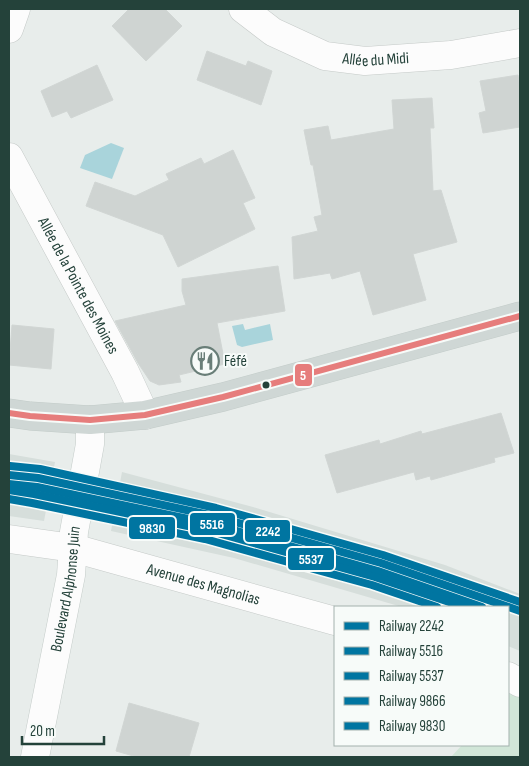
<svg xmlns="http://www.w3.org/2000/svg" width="529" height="766" viewBox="0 0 529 766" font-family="'Sofia Sans Condensed',sans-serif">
<rect width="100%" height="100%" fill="#e8edeb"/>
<g fill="#d6dedb">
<polygon points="9,454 55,462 44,521 9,516"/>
<polygon points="122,472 253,507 445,565 520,594 520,651 508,646 508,607 402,607 234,558 111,531"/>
</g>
<polygon fill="#d1e6d8" points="508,693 520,697 520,757 451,757 462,745 508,745"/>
<g fill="#a9d4db">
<polygon points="111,143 124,148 112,179 80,168 85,155"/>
<polygon points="243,324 245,330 270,324 273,340 242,347 237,345 232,326"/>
</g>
<g fill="#cfd4d2" stroke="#d1d6d4">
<polygon points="129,9 165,9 182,26 146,61 112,26"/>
<polygon points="207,51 246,66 248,61 272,71 261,105 197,80"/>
<polygon points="97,65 113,100 71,118 67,111 52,117 41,91"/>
<polygon points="518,75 520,88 520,127 483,133 479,113 486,111 480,81"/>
<polygon points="432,98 434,128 430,128 433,191 441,190 457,242 413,254 426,300 373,315 360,271 332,279 330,273 294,279 292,237 318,231 314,217 322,215 313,165 311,165 304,130 328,126 331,140 394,129 392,100"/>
<polygon points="233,150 255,198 243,203 255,229 178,267 163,235 86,206 95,182 135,196 169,180 166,174 201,158 204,164"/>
<polygon points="278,266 285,311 217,323 225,364 179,375 181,382 159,385 150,381 138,363 115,321 186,305 182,291 182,279"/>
<polygon points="12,325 54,329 51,369 9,365"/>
<polygon points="501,413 514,453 494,458 495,462 431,480 430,476 416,480 414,472 337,493 325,455 379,440 380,444 421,431 422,434"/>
<polygon points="129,703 199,723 189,757 137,757 116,751"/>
</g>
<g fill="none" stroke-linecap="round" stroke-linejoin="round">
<defs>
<g id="street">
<path id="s1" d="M 243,9 L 273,32 L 325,56 L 365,61 L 451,55 L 520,43"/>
<polyline points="9,29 16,9"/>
<path id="s2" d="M 9,157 L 125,372 L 145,415"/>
<path id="s3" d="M 9,539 L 73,548 L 335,621"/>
<polyline points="508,676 520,683"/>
</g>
<g id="secondary">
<path id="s4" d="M 35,757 L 71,575 L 74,532 L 90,444 L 90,420"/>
</g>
<polyline id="primary" points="9,413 30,416 90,420 145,415 223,397 520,316"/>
</defs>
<use href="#street" stroke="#c5cac8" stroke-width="29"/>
<use href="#secondary" stroke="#c3cbc8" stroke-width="29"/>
<use href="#primary" stroke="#c3ccc9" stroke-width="29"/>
<use href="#street" stroke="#fcfcfc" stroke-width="28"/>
<use href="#secondary" stroke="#fcfcfc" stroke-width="28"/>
<use href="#primary" stroke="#cfd7d5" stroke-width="28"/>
<defs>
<polyline id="bus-1" points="9,413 30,416 90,420 145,415 223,397 520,316"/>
</defs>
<use href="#bus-1" stroke="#f7fbf9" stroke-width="10"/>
<use href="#bus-1" stroke="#e67d7c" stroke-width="6"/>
<defs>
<polyline id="rail-1" points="9,475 38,478 214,516 381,563 520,611"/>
<polyline id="rail-2" points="9,484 37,487 212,524 378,571 482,607"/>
<polyline id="rail-3" points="9,490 34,494 207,530 375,577 464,607"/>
<polyline id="rail-4" points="10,466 40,469 216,508 383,555 520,602"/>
<polyline id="rail-5" points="9,499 32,503 205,539 372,585 437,607"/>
</defs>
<use href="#rail-1" stroke="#f7fbf9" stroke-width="11"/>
<use href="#rail-2" stroke="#f7fbf9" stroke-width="11"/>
<use href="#rail-3" stroke="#f7fbf9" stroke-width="11"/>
<use href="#rail-4" stroke="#f7fbf9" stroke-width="11"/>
<use href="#rail-5" stroke="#f7fbf9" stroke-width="11"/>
<use href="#rail-1" stroke="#0075a1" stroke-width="8"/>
<use href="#rail-2" stroke="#0075a1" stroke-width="8"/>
<use href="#rail-3" stroke="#0075a1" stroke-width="8"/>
<use href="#rail-4" stroke="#0075a1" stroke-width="8"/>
<use href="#rail-5" stroke="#0075a1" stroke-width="8"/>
</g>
<defs>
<symbol id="restaurant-ring" viewBox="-11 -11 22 22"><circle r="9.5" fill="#f7fbf9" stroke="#697e78" stroke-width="1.5"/><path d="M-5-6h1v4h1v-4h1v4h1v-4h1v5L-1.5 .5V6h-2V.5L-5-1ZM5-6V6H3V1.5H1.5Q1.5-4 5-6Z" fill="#697e78"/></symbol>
</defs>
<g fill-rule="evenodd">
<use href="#restaurant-ring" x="189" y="345" width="32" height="32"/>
</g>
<circle fill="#24423a" stroke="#f7fbf9" stroke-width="2" cx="266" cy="385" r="4.5"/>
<g text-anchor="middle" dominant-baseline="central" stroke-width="4" stroke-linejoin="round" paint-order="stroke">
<g font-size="16" fill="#24423a" stroke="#f7fbf9">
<text stroke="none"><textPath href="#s1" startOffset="146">Allée du Midi</textPath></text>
<text stroke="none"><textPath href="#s2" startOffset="146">Allée de la Pointe des Moines</textPath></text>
<text stroke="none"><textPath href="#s3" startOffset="200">Avenue des Magnolias</textPath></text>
<text stroke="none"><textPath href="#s4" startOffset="171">Boulevard Alphonse Juin</textPath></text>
</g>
<g font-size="16" fill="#24423a" stroke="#f7fbf9" text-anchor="start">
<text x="224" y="361">Féfé</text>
</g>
</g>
<g stroke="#f7fbf9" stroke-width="2">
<rect x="294" y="363" width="19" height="24" rx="5" fill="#e67d7c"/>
<rect x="189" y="512" width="47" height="24" rx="5" fill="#0075a1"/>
<rect x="128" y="516" width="48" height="24" rx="5" fill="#0075a1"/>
<rect x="244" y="519" width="47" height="24" rx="5" fill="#0075a1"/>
<rect x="287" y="547" width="48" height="24" rx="5" fill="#0075a1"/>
</g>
<g font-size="14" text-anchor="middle" font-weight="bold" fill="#fff">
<text x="303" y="380">5</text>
<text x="212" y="529">5516</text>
<text x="152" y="533">9830</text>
<text x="268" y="536">2242</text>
<text x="311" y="564">5537</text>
</g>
<rect width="529" height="766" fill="none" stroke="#24423a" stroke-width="20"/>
<rect x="334" y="606" width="175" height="140" fill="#f7fbf9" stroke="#a3b1ad"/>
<rect x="344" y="622" width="25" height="8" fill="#0075a1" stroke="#a3b1ad"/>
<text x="379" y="631" font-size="15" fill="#24423a">Railway 2242</text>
<rect x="344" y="647" width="25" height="8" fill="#0075a1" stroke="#a3b1ad"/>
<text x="379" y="656" font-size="15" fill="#24423a">Railway 5516</text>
<rect x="344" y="672" width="25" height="8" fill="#0075a1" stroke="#a3b1ad"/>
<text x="379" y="681" font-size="15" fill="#24423a">Railway 5537</text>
<rect x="344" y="697" width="25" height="8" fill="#0075a1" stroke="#a3b1ad"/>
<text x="379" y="706" font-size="15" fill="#24423a">Railway 9866</text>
<rect x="344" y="722" width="25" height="8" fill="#0075a1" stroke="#a3b1ad"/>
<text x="379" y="731" font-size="15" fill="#24423a">Railway 9830</text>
<path d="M22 736v8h82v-8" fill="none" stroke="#24423a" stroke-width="2.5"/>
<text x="30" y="736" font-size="15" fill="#24423a" stroke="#f7fbf9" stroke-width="4" paint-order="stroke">20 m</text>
</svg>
